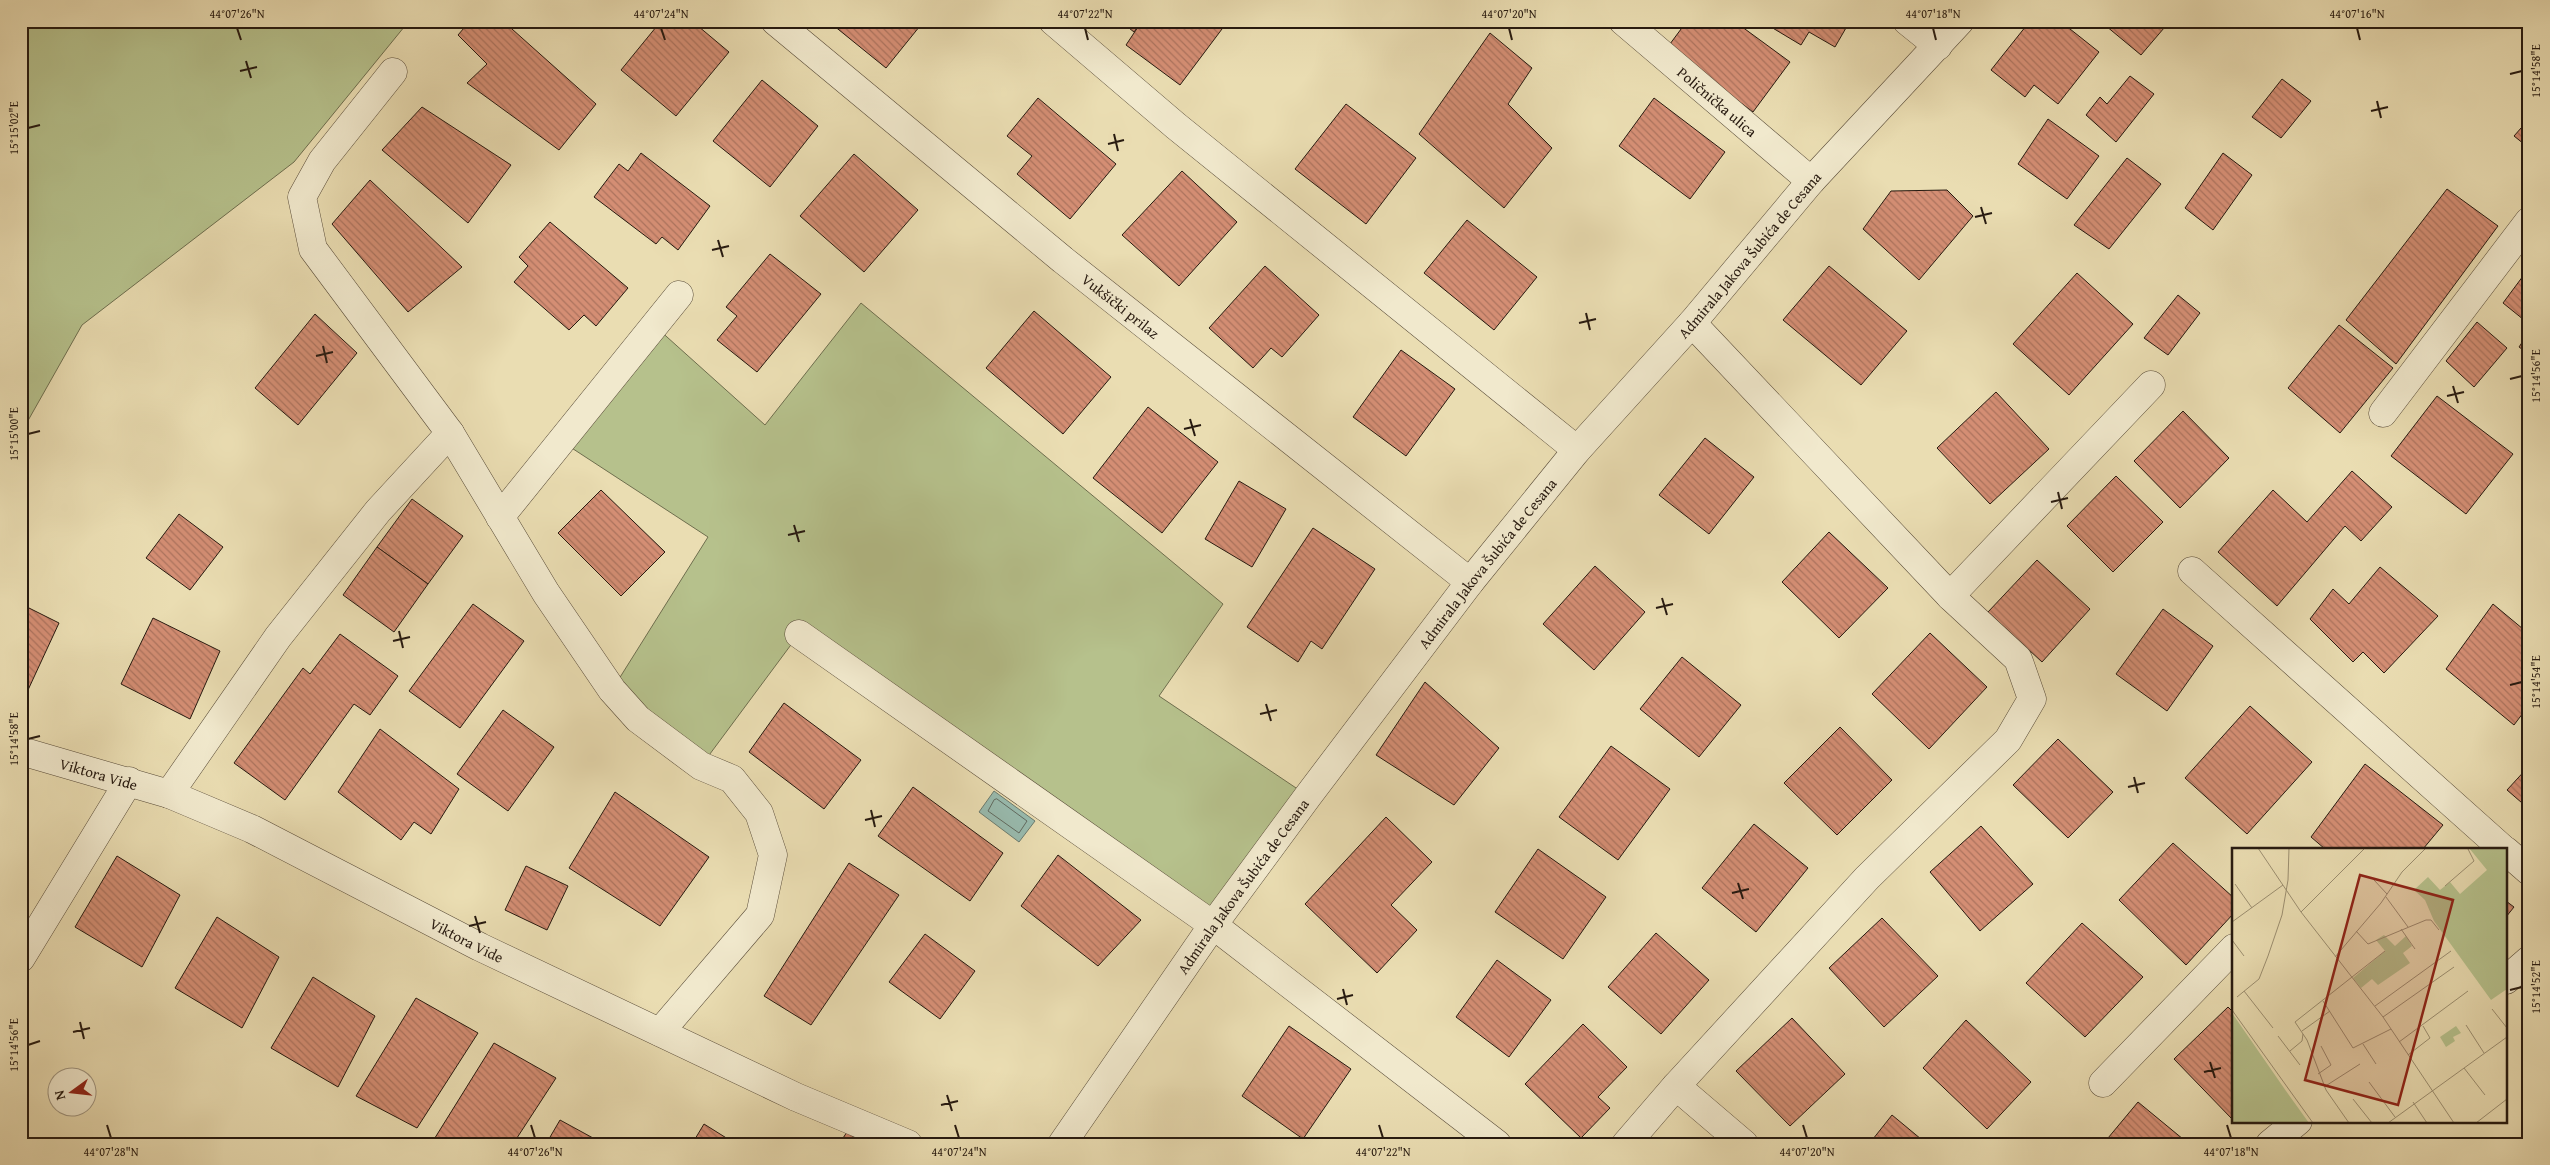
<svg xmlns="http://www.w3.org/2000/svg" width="2550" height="1165" viewBox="0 0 2550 1165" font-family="'Gentium Book Plus',serif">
<defs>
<pattern id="building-back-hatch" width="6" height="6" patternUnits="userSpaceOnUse" patternTransform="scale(1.25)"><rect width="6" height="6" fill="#d48e74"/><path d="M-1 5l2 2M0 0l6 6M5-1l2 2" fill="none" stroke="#ac735e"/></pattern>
</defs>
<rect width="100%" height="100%" fill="#eaddb2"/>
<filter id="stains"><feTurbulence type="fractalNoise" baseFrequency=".004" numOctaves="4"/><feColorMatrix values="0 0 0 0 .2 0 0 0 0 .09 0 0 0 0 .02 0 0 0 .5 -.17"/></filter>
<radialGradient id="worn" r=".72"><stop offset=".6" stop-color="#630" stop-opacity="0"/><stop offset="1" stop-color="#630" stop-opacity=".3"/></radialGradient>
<g fill="#b6c18c" stroke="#6e6e4e">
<polygon points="21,21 409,21 294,162 82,325 21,433"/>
<polygon points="861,303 1223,604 1159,696 1308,796 1213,925 799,634 701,766 612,690 708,537 561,441 657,328 765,425"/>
</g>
<polygon fill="#98bbaf" stroke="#6b7b6f" points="994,791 1035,821 1019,842 979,812"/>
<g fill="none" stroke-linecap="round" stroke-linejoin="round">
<polygon stroke="#606a60" stroke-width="1" points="997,799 1027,821 1019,833 988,811 994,800"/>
</g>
<g fill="url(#building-back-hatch)" stroke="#271a10">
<polygon points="470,21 503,21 596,104 559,150 467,83 487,64 458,35"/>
<polygon points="661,21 692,21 729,52 676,116 621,70"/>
<polygon points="828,21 924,21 886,68"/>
<polygon points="1120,21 1142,21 1134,32"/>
<polygon points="1142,21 1228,21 1180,85 1126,45"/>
<polygon points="1687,21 1734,21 1790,62 1753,112 1667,48"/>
<polygon points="1761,21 1850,21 1835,47 1809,32 1801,45"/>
<polygon points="2030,21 2060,21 2099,52 2058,104 2034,85 2025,97 1991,70"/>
<polygon points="2100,21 2170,21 2141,55"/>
<polygon points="1490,33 1532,68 1508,104 1552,148 1504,208 1419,134"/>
<polygon points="2130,76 2154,94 2116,142 2086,115 2100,97 2107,104"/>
<polygon points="2282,79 2311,101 2281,138 2252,117"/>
<polygon points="762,80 818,126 770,187 713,141"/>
<polygon points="1038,98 1116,164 1070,219 1017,174 1032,156 1007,136"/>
<polygon points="1654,98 1725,152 1690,199 1619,146"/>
<polygon points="1346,104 1416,158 1366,224 1295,169"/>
<polygon points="422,107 511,165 468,223 382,150"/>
<polygon points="2048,119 2099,156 2067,199 2018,164"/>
<polygon points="2529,119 2529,148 2514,136"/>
<polygon points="641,153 710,206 678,250 662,237 656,244 594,197 619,164 628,171"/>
<polygon points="2223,153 2252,175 2213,230 2185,208"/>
<polygon points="854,154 918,210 864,272 800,216"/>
<polygon points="2127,158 2161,184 2109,249 2074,225"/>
<polygon points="1182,171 1237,222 1179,286 1122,235"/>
<polygon points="370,180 462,267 408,312 332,224"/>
<polygon points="2447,189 2498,226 2396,364 2346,320"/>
<polygon points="1947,190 1973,216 1919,280 1863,229 1891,191"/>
<polygon points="1467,220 1537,277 1494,330 1424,273"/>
<polygon points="550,222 628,288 596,326 584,315 569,330 514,282 528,266 519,257"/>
<polygon points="770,254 821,294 757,372 717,340 737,316 726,307"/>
<polygon points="1265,266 1319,315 1282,357 1271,348 1253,368 1209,328"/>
<polygon points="1829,266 1907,331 1861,385 1783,320"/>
<polygon points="2529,268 2529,324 2503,303"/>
<polygon points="2077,273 2133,324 2069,395 2013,344"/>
<polygon points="2178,295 2200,313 2168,355 2144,338"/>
<polygon points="1034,311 1111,377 1063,434 986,368"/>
<polygon points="315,314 357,353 298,425 255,388"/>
<polygon points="2477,322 2507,348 2474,387 2446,361"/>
<polygon points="2339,325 2393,368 2340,433 2288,388"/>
<polygon points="2529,332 2529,354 2519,347"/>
<polygon points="1401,350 1455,389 1406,456 1353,417"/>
<polygon points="1996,392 2049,449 1990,504 1937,448"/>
<polygon points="2437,396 2513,454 2466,514 2391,456"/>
<polygon points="1148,407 1218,462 1162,533 1093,478"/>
<polygon points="2183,411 2229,458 2180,508 2134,461"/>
<polygon points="1705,438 1754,477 1709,534 1659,495"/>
<polygon points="2352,471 2392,507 2361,541 2345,526 2277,606 2218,552 2273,490 2307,522"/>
<polygon points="2116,476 2163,522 2113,572 2067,526"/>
<polygon points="1239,481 1286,509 1252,567 1205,539"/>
<polygon points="601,490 665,552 621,596 558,533"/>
<polygon points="412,499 463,536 428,584 377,547"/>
<polygon points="179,514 223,547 190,590 146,558"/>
<polygon points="1313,528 1375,569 1322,649 1311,641 1298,662 1247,627"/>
<polygon points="1829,532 1888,588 1839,638 1782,582"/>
<polygon points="377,547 428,584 394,632 343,595"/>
<polygon points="2037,560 2090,609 2042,662 1988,612"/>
<polygon points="1595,566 1645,612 1594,670 1543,624"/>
<polygon points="2380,567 2438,616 2384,673 2363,652 2353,662 2310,619 2333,589 2349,604"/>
<polygon points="21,604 59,623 28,690 21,687"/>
<polygon points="473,604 524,641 460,728 409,691"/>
<polygon points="2493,604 2529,634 2529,705 2514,725 2446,669"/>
<polygon points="2163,609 2213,646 2167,711 2116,674"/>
<polygon points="153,618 220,651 190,719 121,684"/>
<polygon points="1930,633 1987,687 1929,749 1872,694"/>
<polygon points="340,634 398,676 370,715 354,704 285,800 234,763 303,668 310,674"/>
<polygon points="1682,657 1741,705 1699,757 1640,709"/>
<polygon points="1425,682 1499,748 1454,805 1376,755"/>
<polygon points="784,703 861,760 824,809 749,752"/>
<polygon points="2250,706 2312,762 2247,834 2185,778"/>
<polygon points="503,710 554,747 508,811 457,774"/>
<polygon points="1840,727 1892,780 1837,835 1784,783"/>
<polygon points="380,729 459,789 431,834 414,822 401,840 338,792"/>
<polygon points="2058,739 2113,792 2068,838 2013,785"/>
<polygon points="1611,746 1670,789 1618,860 1559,817"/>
<polygon points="2365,764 2443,825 2423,849 2325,849 2311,837"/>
<polygon points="2529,766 2529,809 2507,790"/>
<polygon points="913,787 1003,853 970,901 878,836"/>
<polygon points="615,792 709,857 660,926 569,868"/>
<polygon points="1386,817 1432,862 1391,905 1417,930 1377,973 1305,904"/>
<polygon points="1754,824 1808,868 1756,932 1702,888"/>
<polygon points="1981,826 2033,884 1980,931 1930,872"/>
<polygon points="2173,843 2234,898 2234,913 2186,965 2119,900"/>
<polygon points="1538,849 1606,897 1563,959 1495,912"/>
<polygon points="1058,855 1141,920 1098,966 1021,906"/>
<polygon points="117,856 180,895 142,967 75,927"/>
<polygon points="849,863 899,895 811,1025 764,996"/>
<polygon points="526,866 568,886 547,930 505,910"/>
<polygon points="2506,901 2514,907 2506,917"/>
<polygon points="217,917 279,957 242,1028 175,988"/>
<polygon points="1882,918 1938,976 1884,1027 1829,968"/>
<polygon points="2082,923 2143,977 2085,1037 2026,983"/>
<polygon points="1656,933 1709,980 1661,1034 1608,987"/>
<polygon points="925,934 975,971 940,1019 889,982"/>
<polygon points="1497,960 1551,1000 1509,1057 1456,1017"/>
<polygon points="313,977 375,1016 338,1087 271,1048"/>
<polygon points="416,998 478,1033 417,1128 356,1096"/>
<polygon points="2228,1007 2234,1013 2232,1119 2174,1059"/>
<polygon points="1792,1018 1845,1074 1790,1126 1736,1071"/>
<polygon points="1966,1020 2031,1082 1987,1129 1923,1068"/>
<polygon points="1583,1024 1627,1067 1598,1097 1610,1108 1581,1138 1525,1084"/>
<polygon points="1289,1026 1351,1069 1303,1139 1242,1096"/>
<polygon points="494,1043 556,1078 513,1144 438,1144 433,1141"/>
<polygon points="2138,1102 2189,1144 2103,1144"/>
<polygon points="1892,1115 1927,1144 1869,1144"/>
<polygon points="560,1120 604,1144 546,1144"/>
<polygon points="704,1124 736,1144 692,1144"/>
<polygon points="847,1132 864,1144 839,1144"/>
</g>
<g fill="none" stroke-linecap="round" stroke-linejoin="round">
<defs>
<g id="minor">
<path id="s1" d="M 775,21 L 1063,260 L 1470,582"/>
<polyline points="1053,21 1176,126 1577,450"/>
<path id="s2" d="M 1623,21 L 1811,181"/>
<polyline points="1907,21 1938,46"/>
<polyline points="393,72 322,161 302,197 313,249 450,433 546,593 612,690 638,719 701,766 732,779 759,813 773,855 760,915 660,1032"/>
<polyline points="2383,413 2529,221"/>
<polyline points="500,517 679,295"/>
<polyline points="2192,571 2503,849"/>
<polyline points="1950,596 2151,385"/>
<polyline points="799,634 1213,925 1497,1144"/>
<path id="s3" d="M 21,751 L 169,794 L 252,829 L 480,947 L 796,1097 L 908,1144"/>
<polyline points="169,794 278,637 378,511 450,433"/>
<polyline points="2506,851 2529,871"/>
<polyline points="21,958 129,781"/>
<polyline points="2506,980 2529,960"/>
<polyline points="2103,1083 2234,948"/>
<polyline points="1676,1086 1744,1144"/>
<path id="s4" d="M 1062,1144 L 1213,925 L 1308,796 L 1470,582 L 1577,450 L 1692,323 L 1811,181 L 1960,21"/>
<polyline points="1626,1144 1676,1086 1867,878 2008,740 2032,699 2018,659 1950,596 1692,323"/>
<polyline points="2270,1144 2298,1121"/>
</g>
</defs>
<use href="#minor" stroke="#584b38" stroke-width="29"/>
<use href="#minor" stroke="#f1e9cd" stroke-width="28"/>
</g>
<path fill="none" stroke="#271a10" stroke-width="2" d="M 237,28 L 241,40M 661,28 L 665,40M 1085,28 L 1088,40M 1509,28 L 1512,40M 1933,28 L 1936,40M 2357,28 L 2360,40M 246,61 L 251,78M 240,71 L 257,67M 2510,74 L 2522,71M 2377,101 L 2381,118M 2371,111 L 2388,107M 28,128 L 40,125M 1114,134 L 1118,151M 1108,144 L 1124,140M 1981,207 L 1986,224M 1975,217 L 1992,213M 718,240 L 723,257M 712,250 L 729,246M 1586,313 L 1590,330M 1579,323 L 1596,319M 323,346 L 327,363M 316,356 L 333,352M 2510,379 L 2522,376M 2453,386 L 2458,403M 2447,396 L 2464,392M 1190,419 L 1195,436M 1184,429 L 1201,425M 28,434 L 40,431M 2058,492 L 2062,509M 2051,502 L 2068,498M 794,525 L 799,542M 788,535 L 805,531M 1662,598 L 1667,615M 1656,608 L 1673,604M 399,631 L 403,648M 393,641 L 410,637M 2510,685 L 2522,682M 1266,704 L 1271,721M 1260,714 L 1277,710M 28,739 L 40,736M 2134,777 L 2138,793M 2128,787 L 2145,783M 871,810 L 875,827M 865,820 L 882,816M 1738,883 L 1743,899M 1732,893 L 1749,889M 475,916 L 480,933M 469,926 L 486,922M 1343,989 L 1347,1005M 2510,990 L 2522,987M 1337,999 L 1353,995M 80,1022 L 84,1039M 73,1032 L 90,1028M 28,1045 L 40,1041M 2210,1062 L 2215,1078M 2204,1072 L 2221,1068M 947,1095 L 952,1111M 941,1105 L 958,1101M 107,1125 L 111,1138M 531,1125 L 535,1138M 955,1125 L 959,1138M 1379,1125 L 1383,1138M 1803,1125 L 1807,1138M 2227,1125 L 2231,1138"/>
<g text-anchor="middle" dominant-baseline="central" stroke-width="4" stroke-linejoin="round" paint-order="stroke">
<g font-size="15" fill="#271a10" stroke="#f1e9cd">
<text stroke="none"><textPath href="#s2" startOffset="124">Poličnička ulica</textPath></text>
<text stroke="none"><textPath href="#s4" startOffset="1125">Admirala Jakova Šubića de Cesana</textPath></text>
<text stroke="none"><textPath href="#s1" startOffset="448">Vukšički prilaz</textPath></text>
<text stroke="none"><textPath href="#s4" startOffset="720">Admirala Jakova Šubića de Cesana</textPath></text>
<text stroke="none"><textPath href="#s3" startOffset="81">Viktora Vide</textPath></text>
<text stroke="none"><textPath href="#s4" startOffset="315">Admirala Jakova Šubića de Cesana</textPath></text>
<text stroke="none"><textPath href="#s3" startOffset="486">Viktora Vide</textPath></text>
</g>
</g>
<g transform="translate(2232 848)">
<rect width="275" height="275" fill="#eaddb2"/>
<path d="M 237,0 L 275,0 L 275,141 L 259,152 L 202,73 L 193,52 L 182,42 L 196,29 L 208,42 L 218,34 L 228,46 L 255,22 ZM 152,87 L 163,98 L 174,88 L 180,98 L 171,105 L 178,115 L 146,137 L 140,131 L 129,140 L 121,130 L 153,103 L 144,92 ZM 0,165 L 54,243 L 77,275 L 0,275 Z" fill="#b6c18c"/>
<path d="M 224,178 L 229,185 L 221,189 L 223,193 L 214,199 L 208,189 Z" fill="#b6c18c"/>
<path fill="none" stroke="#9c8f71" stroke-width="1" d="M 26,0 L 69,64 L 151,169 L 222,275M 142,32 L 155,46M 3,36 L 20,60M 213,38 L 242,13 L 236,1M 154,49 L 176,79M 69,64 L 132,1M 0,74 L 51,37M 169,81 L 183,101M 124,83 L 136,96 L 194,72 L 199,72 L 207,82M 0,92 L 12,108M 103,109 L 149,55 L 170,24 L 194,0M 12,143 L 41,180M 5,149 L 27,131 L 36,108 L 50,67 L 56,32 L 57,0M 91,153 L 121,200 L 159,181M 143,158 L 219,103M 260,161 L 275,180M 0,162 L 81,275M 151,169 L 222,119M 234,177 L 252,205M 70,183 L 98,163M 46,188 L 68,217M 167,194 L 236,143M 131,196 L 144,216M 58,203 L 70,193 L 71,186M 176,207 L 198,190 L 191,178M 232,220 L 253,247M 86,226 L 99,217 L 89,198M 137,234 L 163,269M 92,239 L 128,216M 121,251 L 140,275M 181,254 L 195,275M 117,275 L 94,242 L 75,192 L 63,174 L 153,103M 156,275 L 275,189M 244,275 L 275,251"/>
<path fill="#8f2418" fill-opacity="0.15" stroke="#8f2418" stroke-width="2.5" d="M 128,27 L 221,52 L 166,257 L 73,232 Z"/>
<rect width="275" height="275" fill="none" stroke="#271a10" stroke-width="2.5"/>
</g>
<rect width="2550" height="1165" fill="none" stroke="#eaddb2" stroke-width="55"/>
<g transform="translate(72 1092) rotate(255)"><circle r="24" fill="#f1e9cd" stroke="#a09681"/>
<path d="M0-4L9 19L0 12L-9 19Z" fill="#8f2418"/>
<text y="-8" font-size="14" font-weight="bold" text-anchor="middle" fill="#271a10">N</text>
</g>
<rect x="28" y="28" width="2494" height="1110" fill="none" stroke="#271a10" stroke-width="2"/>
<g font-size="12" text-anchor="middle" fill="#271a10">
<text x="237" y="18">44°07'26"N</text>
<text x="661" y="18">44°07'24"N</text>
<text x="1085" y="18">44°07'22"N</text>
<text x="1509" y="18">44°07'20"N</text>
<text x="1933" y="18">44°07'18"N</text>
<text x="2357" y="18">44°07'16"N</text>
<text transform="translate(2536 71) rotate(-90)" y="4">15°14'58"E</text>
<text transform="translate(14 128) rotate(-90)" y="4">15°15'02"E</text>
<text transform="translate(2536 376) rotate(-90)" y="4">15°14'56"E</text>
<text transform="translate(14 434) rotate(-90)" y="4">15°15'00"E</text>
<text transform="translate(2536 682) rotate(-90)" y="4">15°14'54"E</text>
<text transform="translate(14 739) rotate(-90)" y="4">15°14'58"E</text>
<text transform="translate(2536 987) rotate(-90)" y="4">15°14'52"E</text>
<text transform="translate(14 1045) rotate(-90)" y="4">15°14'56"E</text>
<text x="111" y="1156">44°07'28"N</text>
<text x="535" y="1156">44°07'26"N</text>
<text x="959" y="1156">44°07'24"N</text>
<text x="1383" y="1156">44°07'22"N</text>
<text x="1807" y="1156">44°07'20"N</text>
<text x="2231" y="1156">44°07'18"N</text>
</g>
<rect width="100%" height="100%" filter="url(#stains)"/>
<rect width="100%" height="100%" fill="url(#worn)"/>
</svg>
